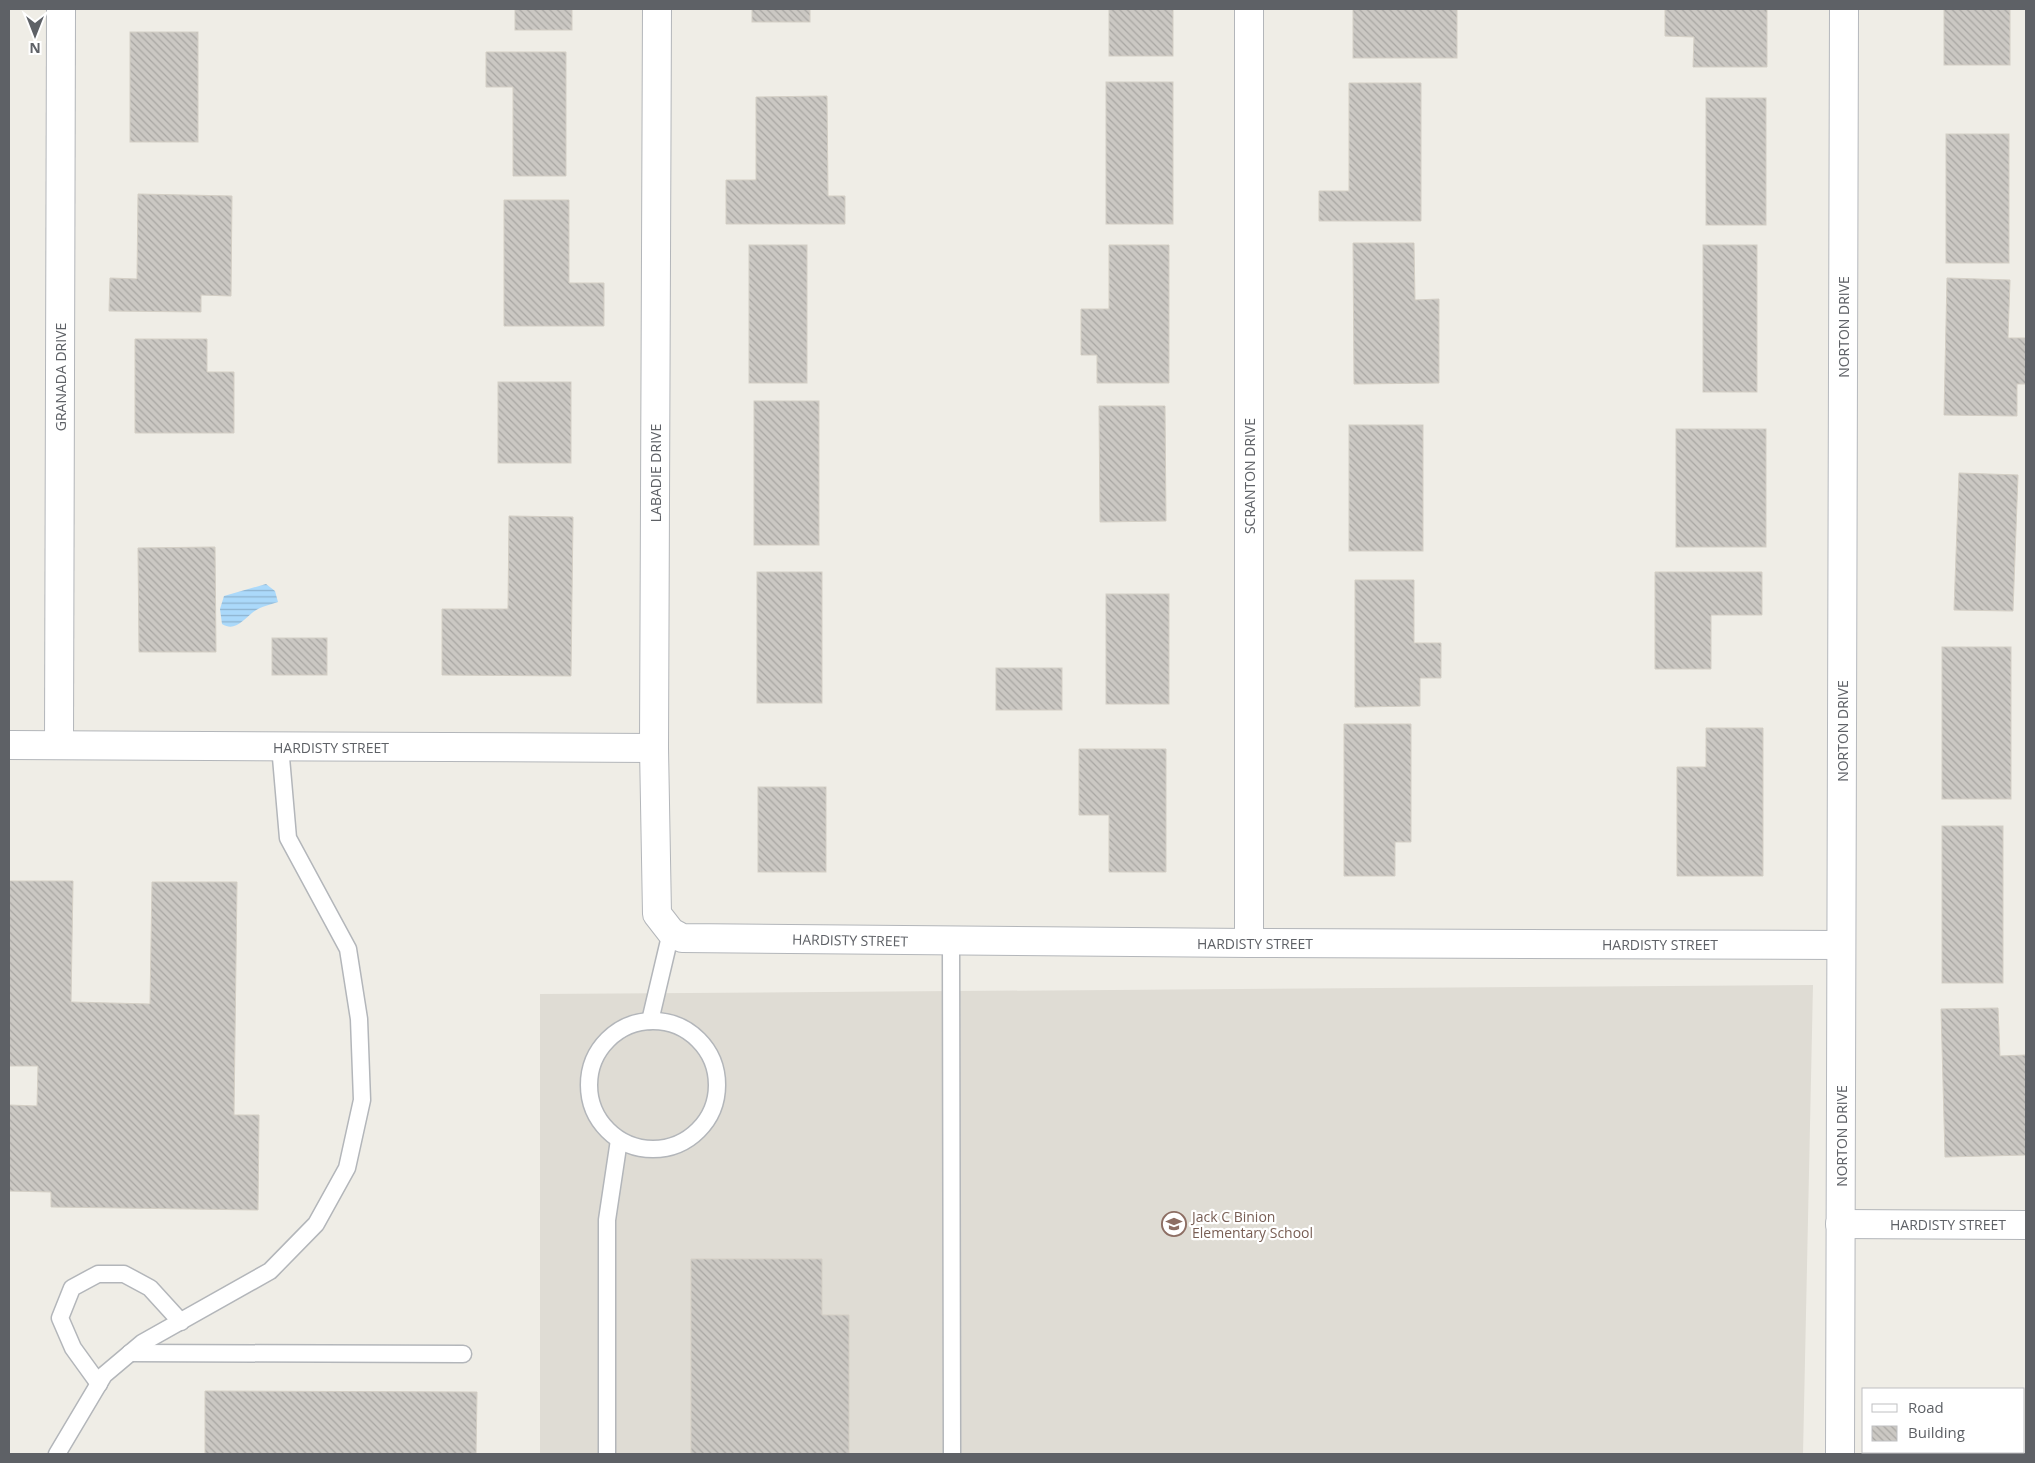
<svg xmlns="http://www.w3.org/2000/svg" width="2035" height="1463" viewBox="0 0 2035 1463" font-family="'Open Sans',sans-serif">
<defs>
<pattern id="water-rules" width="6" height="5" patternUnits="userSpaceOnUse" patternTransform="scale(1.25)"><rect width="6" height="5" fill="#abd9fa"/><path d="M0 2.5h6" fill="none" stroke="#8eb3ce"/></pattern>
<pattern id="building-back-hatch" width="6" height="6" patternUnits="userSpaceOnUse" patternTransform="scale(1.25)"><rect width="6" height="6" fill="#cbc8c3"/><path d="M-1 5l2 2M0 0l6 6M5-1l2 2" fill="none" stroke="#a8a6a2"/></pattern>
</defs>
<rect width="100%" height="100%" fill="#efede6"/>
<polygon fill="#dfdcd4" points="1813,985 1803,1454 540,1454 540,994"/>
<path fill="url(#water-rules)" d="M 266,584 L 275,591 L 278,602 C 269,605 259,607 252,613 C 243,620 235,632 222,624 L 220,609 L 224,596 Z"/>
<g fill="url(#building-back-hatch)" stroke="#d4cfc5">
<rect x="515" y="9" width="57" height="21"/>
<rect x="752" y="9" width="58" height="13"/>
<rect x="1109" y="9" width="64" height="47"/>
<rect x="1353" y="9" width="104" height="49"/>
<polygon points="1665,9 1767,9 1767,67 1693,67 1694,37 1665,36"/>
<rect x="1944" y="9" width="66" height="56"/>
<rect x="130" y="32" width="68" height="110"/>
<polygon points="486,52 566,52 566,176 513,176 513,87 486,87"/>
<rect x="1106" y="82" width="67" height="142"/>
<polygon points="1349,83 1421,83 1421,221 1319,221 1319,191 1349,191"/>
<polygon points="827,96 828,196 845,196 845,224 726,224 726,180 756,180 756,97"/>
<rect x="1706" y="98" width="60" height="127"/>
<rect x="1946" y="134" width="63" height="129"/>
<polygon points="138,194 232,196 231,296 201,295 201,312 109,311 110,278 137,279"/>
<polygon points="504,200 569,200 569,283 604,283 604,326 504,326"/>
<polygon points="1353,243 1414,243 1415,300 1439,299 1439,383 1354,384"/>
<rect x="749" y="245" width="58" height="138"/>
<polygon points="1109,245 1169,245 1169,383 1097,383 1097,355 1081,355 1081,309 1109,309"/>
<rect x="1703" y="245" width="54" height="147"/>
<polygon points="1947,278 2010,280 2008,338 2026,338 2026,384 2017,384 2017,416 1944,415"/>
<polygon points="135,339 207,339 207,372 234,372 234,433 135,433"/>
<rect x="498" y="382" width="73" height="81"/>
<rect x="754" y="401" width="65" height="144"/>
<polygon points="1099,406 1165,406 1166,521 1100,522"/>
<rect x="1349" y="425" width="74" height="126"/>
<rect x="1676" y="429" width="90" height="118"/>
<polygon points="1959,473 2018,475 2013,611 1954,610"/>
<polygon points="509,516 573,517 571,676 442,675 442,609 508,609"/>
<polygon points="215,547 216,652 139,652 138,548"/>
<rect x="757" y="572" width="65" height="131"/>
<polygon points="1655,572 1762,572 1762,615 1711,615 1711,669 1655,669"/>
<polygon points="1355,580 1414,580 1414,643 1441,643 1441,678 1420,678 1420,706 1355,707"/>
<rect x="1106" y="594" width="63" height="110"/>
<rect x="272" y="638" width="55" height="37"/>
<rect x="1942" y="647" width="69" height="152"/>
<rect x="996" y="668" width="66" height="42"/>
<polygon points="1344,724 1411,724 1411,842 1395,842 1395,876 1344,876"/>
<polygon points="1706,728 1763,728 1763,876 1677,876 1677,767 1706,767"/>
<polygon points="1079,749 1166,749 1166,872 1109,872 1109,815 1079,815"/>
<rect x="758" y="787" width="68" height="85"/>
<rect x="1942" y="826" width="61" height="157"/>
<polygon points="9,881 73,881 71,1002 150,1004 152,882 237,882 234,1115 259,1115 258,1210 51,1207 51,1192 9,1191 9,1105 37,1106 38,1066 9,1066"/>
<polygon points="1998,1008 2000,1056 2026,1055 2026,1155 1945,1157 1941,1009"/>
<polygon points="691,1259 822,1259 822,1315 849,1315 849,1454 691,1454"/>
<polygon points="205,1391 477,1392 476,1454 205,1454"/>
</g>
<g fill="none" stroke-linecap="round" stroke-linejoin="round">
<defs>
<g id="lane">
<polyline points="951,941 952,1454"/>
<polyline points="650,1021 671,932"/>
<circle cx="653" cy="1085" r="64"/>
<polyline points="130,1353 463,1354"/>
<polyline points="99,1384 73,1348 60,1318 72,1288 98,1274 124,1274 150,1288 181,1322"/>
<polyline points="57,1454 104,1375 142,1343 270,1271 316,1224 347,1168 362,1100 359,1019 348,949 288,838 280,746"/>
<polyline points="607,1454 607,1220 619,1140"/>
</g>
<g id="street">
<polyline points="657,9 654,748 657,914 671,932 682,938 1249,943 1841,945"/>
<polyline points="1249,9 1249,943"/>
<polyline points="9,745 654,748"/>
<polyline points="59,745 61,9"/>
<polyline points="1840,1224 2026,1225"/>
</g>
<polyline id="secondary" points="1840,1454 1844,9"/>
</defs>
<use href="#lane" stroke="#b3b6ba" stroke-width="19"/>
<use href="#street" stroke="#b3b6ba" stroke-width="30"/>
<use href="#secondary" stroke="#b5b8bd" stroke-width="30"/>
<use href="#lane" stroke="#fff" stroke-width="16"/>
<use href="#street" stroke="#fff" stroke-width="28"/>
<use href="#secondary" stroke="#fff" stroke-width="28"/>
</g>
<defs>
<symbol id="school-ring" viewBox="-11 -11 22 22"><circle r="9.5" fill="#fff" stroke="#8d6e63" stroke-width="1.5"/><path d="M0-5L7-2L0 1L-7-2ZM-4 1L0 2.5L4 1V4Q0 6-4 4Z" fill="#8d6e63"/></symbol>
</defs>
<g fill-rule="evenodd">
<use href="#school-ring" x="1160" y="1210" width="28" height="28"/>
</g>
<g text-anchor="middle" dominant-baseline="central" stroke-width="4.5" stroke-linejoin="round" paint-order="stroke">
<g font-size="14" fill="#5e6166" stroke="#fff">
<text transform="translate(1843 327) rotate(-90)">NORTON DRIVE</text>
<text transform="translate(60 377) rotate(-90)">GRANADA DRIVE</text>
<text transform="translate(655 473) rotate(-90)">LABADIE DRIVE</text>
<text transform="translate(1249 476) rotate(-90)">SCRANTON DRIVE</text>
<text transform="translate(1842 731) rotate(-90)">NORTON DRIVE</text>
<text x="331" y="747">HARDISTY STREET</text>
<text transform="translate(850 940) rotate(1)">HARDISTY STREET</text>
<text x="1255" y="943">HARDISTY STREET</text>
<text x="1660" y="944">HARDISTY STREET</text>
<text transform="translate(1841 1136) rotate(-90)">NORTON DRIVE</text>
<text x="1948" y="1224">HARDISTY STREET</text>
</g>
<g font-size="14" fill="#785e54" stroke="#fff" text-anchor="start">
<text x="1192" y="1216">Jack C Binion<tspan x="1192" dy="16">Elementary School</tspan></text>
</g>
</g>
<rect width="2035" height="1463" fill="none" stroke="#5e6166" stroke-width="20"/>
<rect x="1862" y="1388" width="162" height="65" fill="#ffffff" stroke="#bfc0c2"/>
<rect x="1872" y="1404" width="25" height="8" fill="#ffffff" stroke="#bfc0c2"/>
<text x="1908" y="1413" font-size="15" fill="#5e6166">Road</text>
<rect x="1872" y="1426" width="25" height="15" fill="url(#building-back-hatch)" stroke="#bfc0c2"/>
<text x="1908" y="1438" font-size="15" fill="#5e6166">Building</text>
<g transform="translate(35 35) rotate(180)" stroke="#ffffff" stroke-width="4" paint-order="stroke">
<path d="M0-4L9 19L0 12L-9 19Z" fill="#5e6166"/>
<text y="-8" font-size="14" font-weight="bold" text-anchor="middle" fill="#5e6166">N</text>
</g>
</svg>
